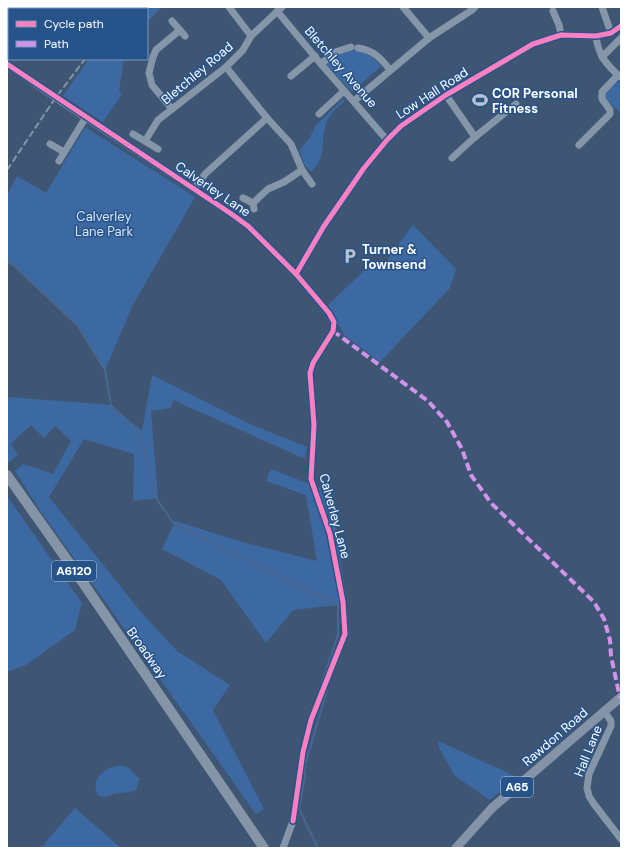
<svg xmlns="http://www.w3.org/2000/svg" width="628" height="855" viewBox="0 0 628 855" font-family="'DM Sans',sans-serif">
<rect width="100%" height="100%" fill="#3e5674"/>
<g fill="#3c69a1">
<polygon points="135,7 162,7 147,22 147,9 133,9"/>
<path d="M 351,50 C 364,51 373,56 381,66 L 352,92 L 325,63 L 332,56 Z"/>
<polygon points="89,59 124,59 119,91 122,94 103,122 63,96"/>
<polygon points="616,81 621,84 621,113 605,99 604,94"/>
<path d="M 343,99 L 345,101 C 339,106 332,112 328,119 C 321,132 325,151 319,162 C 317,166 313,169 311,172 L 304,164 L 299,150 L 309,139 L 316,125 Z"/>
<polygon points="85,127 195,197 133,305 105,370 77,325 12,264 7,262 7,195 17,176 46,193"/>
<polygon points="413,225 456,269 450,288 380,362 345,336 328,305 369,266 382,267"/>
<polygon points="152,375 252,425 307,447 305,459 173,400 171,408 151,411 158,498 133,501 134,454 84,439 49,497 141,612 177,651 230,685 213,710 264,809 256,814 37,506 15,471 24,464 53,474 71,441 55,426 44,438 31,425 11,444 18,455 9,462 7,459 7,394 8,397 111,405 142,431"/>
<polygon points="271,469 320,488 335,525 347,604 293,610 266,643 221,580 162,549 175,521 242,542 317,561 306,495 266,481"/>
<polygon points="7,496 82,603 75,630 26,665 7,672"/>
<polygon points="438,741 517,777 490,800 455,776 440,750"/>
<path d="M 121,765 L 129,768 L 137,777 L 140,778 L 135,793 L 135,790 L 130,792 L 113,794 L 105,797 L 98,796 C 90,778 104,768 121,765 Z"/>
<polygon points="75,808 121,848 41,848"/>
</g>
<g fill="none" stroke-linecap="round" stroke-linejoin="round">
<g stroke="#49678e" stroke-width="2">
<polyline points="7,262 12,264 77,325 105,370 111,405 141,436 156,498 174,524 338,605 338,635 322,683"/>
<polyline points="318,848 299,809 305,776 305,765 327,690"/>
</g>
<g stroke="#8596a9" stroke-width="7">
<polyline points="229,7 251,36"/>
<polyline points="403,7 429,38"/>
<polyline points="602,7 611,33"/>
<polyline points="277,11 321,64 387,140"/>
<polyline points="553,11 559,25 561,35"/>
<polyline points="172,21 185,36"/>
<path d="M 596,36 C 598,55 606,64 620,77"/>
<path d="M 358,48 C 373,50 381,58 390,70"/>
<polyline points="602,57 621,38"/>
<polyline points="7,64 37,85"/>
<polyline points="321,64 335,52 351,47"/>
<polyline points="226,67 267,118 291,144 302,170 312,184"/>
<polyline points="291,76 315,56"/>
<polyline points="446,95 475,137"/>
<polyline points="354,101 429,38 472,10 475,7"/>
<polyline points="62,102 230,213 248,226 296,274 329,313 334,322 333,331 313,363 310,373 314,425 311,479 330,534 343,602 345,634 311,720 303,752 293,821 283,848"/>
<polyline points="172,109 152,85 149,73 153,57 156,50 180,30"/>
<polyline points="319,114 344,91"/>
<polyline points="133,134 158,149"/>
<polyline points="145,141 158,120 226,67 243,50 251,36 282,7"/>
<polyline points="50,144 64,152"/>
<polyline points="579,145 610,114 610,110 602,99 602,92 618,75"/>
<polyline points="452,158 475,137 516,104"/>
<polyline points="59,161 86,117"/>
<polyline points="194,189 205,174 267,118"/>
<polyline points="243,198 253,203"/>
<polyline points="254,209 253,203 268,189 284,182 302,170"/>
<polyline points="296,274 324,226 364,168 387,140 401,126 446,95 533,44 561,35 596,36 611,33 621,26"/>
<polyline points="604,711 611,721 611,726 589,774 587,788 589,796 594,804 621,839"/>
</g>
<polyline stroke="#8493a7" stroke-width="9" points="456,848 492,808 621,697"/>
<polyline stroke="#8594a7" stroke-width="10" points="7,475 75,571 264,848"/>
<g stroke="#8594a7" stroke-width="2" stroke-dasharray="7 3" stroke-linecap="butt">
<polyline points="129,9 131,7"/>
<polyline points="7,170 54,100 85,59"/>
</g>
<polyline stroke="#8596a9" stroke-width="7" points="37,85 62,102"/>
<polyline stroke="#d193ec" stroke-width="4" stroke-dasharray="8 4" stroke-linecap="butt" points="333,331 428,401 447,422 462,449 471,475 491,503 594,602 604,619 610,640 611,656 620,698"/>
<defs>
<g id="cycleway">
<polyline points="7,64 230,213 248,226 296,274 329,313 334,322 333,331 313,363 310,373 314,425 311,479 330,534 343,602 345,634 311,720 303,752 293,821"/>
<polyline points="296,274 324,226 364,168 387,140 401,126 446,95 533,44 561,35 596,36 611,33 621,26"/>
</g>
</defs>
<use href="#cycleway" stroke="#27538b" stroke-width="8"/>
<use href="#cycleway" stroke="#ff80c0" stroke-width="5"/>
</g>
<defs>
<symbol id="stadium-bare" viewBox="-9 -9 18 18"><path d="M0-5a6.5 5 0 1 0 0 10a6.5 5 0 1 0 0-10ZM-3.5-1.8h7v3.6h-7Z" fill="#bbc4ce" stroke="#27538b" stroke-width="2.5" paint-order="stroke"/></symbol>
<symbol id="parking-bare" viewBox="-9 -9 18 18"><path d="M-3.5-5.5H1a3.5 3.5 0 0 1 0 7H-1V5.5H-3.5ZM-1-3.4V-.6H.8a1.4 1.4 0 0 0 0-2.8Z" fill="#bbc4ce" stroke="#27538b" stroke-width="2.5" paint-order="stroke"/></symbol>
</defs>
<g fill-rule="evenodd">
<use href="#stadium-bare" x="469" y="89" width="22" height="22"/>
<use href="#parking-bare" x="339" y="245" width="22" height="22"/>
</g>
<g text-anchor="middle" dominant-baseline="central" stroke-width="3" stroke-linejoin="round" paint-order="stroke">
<g fill="#27538b" stroke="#becbdc" stroke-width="1">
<rect x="52" y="561" width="44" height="20" rx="3"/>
<rect x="501" y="777" width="32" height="20" rx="3"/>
</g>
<g font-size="12" font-weight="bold" fill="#fff">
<text x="74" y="571">A6120</text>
<text x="517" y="787">A65</text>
</g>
<g font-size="13" fill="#fff" stroke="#27538b">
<text transform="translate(341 67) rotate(49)">Bletchley Avenue</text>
<text transform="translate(197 73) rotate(-40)">Bletchley Road</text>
<text transform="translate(432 93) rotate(-33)">Low Hall Road</text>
<text transform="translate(213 189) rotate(34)">Calverley Lane</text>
<text transform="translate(335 516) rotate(75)">Calverley Lane</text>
<text transform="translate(147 653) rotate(55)">Broadway</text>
<text transform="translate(555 737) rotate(-41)">Rawdon Road</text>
<text transform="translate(588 751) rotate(-68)">Hall Lane</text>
</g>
<g font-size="13" font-weight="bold" fill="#fff" stroke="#27538b" text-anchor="start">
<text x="492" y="93">COR Personal<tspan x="492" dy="15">Fitness</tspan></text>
<text x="362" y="249">Turner &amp;<tspan x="362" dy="15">Townsend</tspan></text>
</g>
<g font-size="13" fill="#dae7f8" stroke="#27538b">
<text x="104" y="216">Calverley<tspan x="104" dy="15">Lane Park</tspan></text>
</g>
</g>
<rect width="628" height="855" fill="none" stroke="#ffffff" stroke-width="16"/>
<rect x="8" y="8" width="140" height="52" fill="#27538b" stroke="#7d98b9"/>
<rect x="16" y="21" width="20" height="6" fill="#ff80c0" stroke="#7d98b9"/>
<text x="44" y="28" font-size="12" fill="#ffffff">Cycle path</text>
<rect x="16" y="41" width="20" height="6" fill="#d193ec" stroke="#7d98b9"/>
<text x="44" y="48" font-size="12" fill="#ffffff">Path</text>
</svg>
